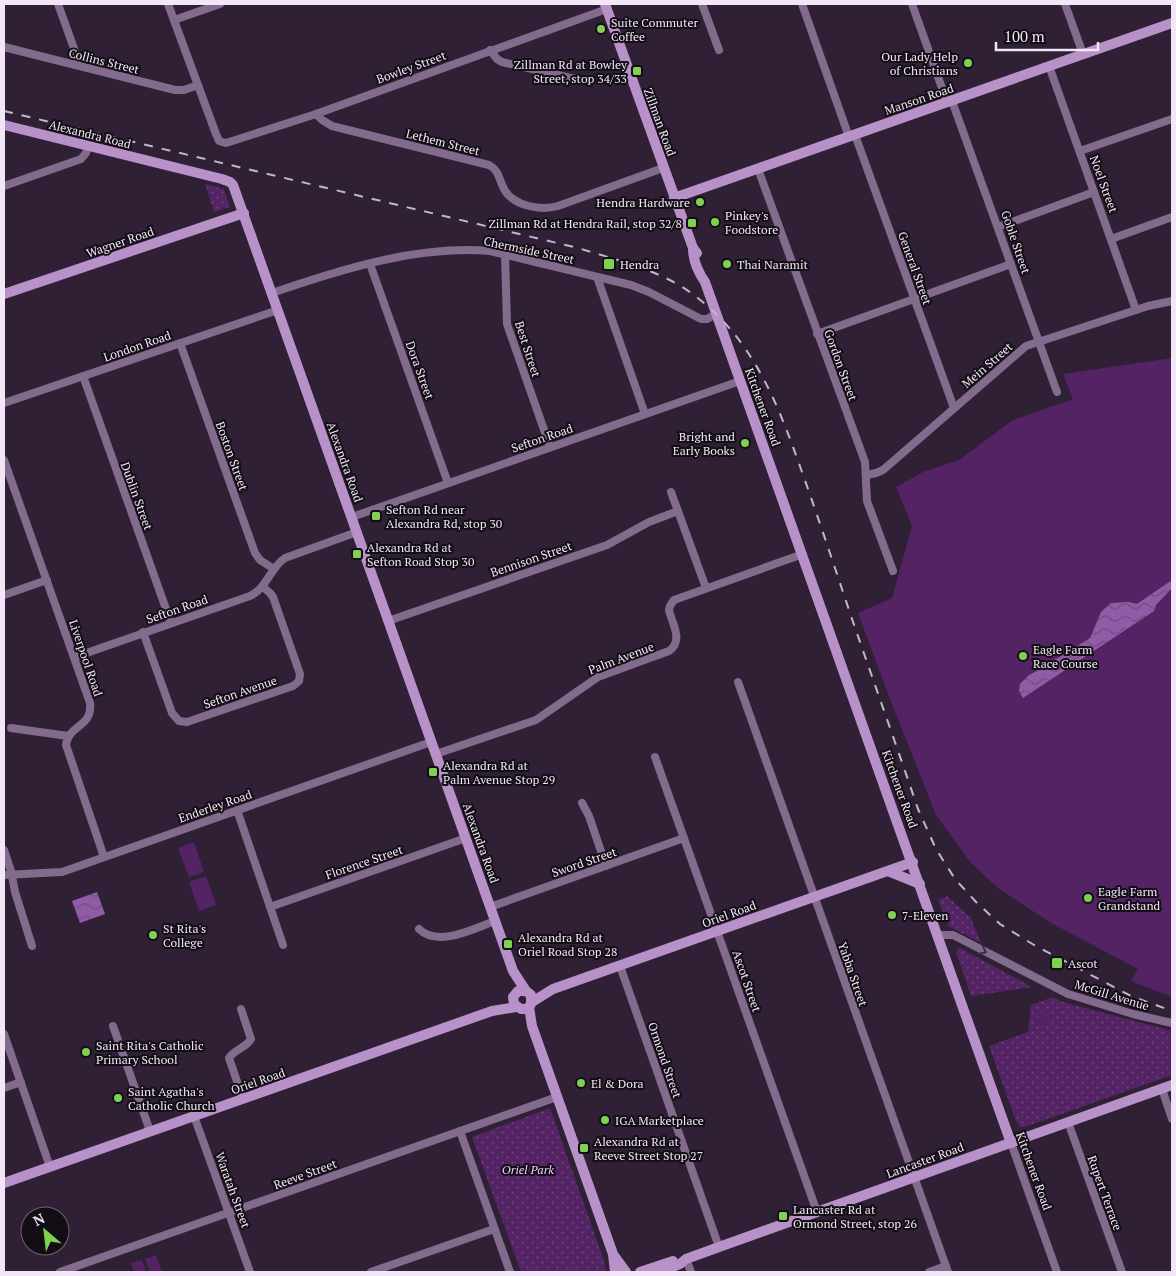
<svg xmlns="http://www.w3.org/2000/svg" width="1176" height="1276" viewBox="0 0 1176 1276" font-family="'PT Serif',serif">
<defs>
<pattern id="park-dots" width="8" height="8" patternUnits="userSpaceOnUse" patternTransform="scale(1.25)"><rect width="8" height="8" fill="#532364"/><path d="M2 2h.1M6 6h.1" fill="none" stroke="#6c437b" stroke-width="1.8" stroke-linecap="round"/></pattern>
<pattern id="water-waves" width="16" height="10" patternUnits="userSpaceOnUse" patternTransform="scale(1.25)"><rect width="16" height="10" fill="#925ba8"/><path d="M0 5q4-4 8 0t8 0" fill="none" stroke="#6d5079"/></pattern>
</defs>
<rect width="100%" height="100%" fill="#2f2035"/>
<g fill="url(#park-dots)">
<polygon points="205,184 224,189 230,207 214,212"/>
<polygon points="947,896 971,918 981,943 948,926 938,900"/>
<polygon points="959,948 960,948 1032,987 971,996 956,952"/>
<polygon points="1053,997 1063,1002 1172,1031 1172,1075 1025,1127 1020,1127 1016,1121 989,1046 1028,1032 1031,1005"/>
<polygon points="550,1108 602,1255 607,1272 521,1272 472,1137"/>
</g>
<g fill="#532364">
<polygon points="1172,358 1172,997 1131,981 1138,969 1051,923 998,888 971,863 936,815 890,699 858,613 892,598 912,526 896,487 923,472 959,460 1013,420 1073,399 1063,374"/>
<polygon points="194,842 204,872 189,877 178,848"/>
<polygon points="206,876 216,905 199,911 189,882"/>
<polygon points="1038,1012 1051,1013 1050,1026 1037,1024"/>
<polygon points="156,1255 162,1272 150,1272 145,1259"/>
<polygon points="142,1260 146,1272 134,1272 131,1263"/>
</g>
<g fill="url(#water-waves)">
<polygon points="1172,580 1172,588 1156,605 1154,611 1023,698 1019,691 1020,684 1028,676 1090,638 1101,612 1111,603 1129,602 1137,604"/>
<polygon points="97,892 105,914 80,923 72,901"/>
</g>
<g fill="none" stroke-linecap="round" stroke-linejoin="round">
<g stroke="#836b8d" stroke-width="8">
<polyline points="58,4 76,54 75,65"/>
<polyline points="168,4 216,134 219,141 226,143 316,114 607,9"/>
<polyline points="702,4 719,50"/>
<polyline points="802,4 849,137"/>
<polyline points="912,4 947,102"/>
<polyline points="1065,4 1083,54"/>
<polyline points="174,20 220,4"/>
<polyline points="4,47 175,90 184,90 198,85"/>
<polyline points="490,50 497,59 502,62 579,80"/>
<polyline points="1049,66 1136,310"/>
<polyline points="952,101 1057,392"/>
<path d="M 316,114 L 322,120 L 332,126 L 489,165 C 499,170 499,180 504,189 C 513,206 541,211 558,206 L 663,168"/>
<polyline points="855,135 954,408"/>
<polyline points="1080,151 1172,119"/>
<polyline points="758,169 865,462 867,501 893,571"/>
<polyline points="4,186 81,159 86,153 88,146"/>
<polyline points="998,227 1094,192"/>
<polyline points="1111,239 1172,217"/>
<polyline points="505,254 507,324 550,447"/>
<polyline points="370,264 448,483"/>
<polyline points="597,277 645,414"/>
<path d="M 272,293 C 339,270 417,245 490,251 L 631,285 L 649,292 L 701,319 L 707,319 L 716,314"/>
<polyline points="817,334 1011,264"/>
<polyline points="180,343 255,553 260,560 274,569"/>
<polyline points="83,376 171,623"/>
<polyline points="4,403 278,310"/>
<path d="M 4,460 L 90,703 C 93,727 68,725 66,745 L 104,857"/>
<polyline points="867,475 876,473 883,470 1026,346 1148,306 1172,301"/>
<polyline points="671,492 706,588"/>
<polyline points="352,517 740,381"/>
<polyline points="4,595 47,580"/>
<polyline points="388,621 607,545 649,522 678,511"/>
<polyline points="143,632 172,713 179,721 187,722 293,686 299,681 300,674 273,597 270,593 263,587"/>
<path d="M 75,657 L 250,596 C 267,588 270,568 285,558 L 357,532"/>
<polyline points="738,682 948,1272"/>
<polyline points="11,728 68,736"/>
<path d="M 436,754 L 536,720 L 598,677 L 669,651 C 684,640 672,624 669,610 L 670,606 L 674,600 L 803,554"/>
<polyline points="655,757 817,1212"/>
<polyline points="582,803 589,816 606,866"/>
<polyline points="237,810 283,945"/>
<polyline points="4,850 11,871 15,892 32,946"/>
<polyline points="4,875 62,872 431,742"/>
<polyline points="270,907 466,838"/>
<polyline points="490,907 684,838"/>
<path d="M 419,929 C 438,948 475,928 495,921"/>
<polyline points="938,935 953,935 1068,994 1133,1014 1172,1023"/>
<polyline points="620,966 719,1247"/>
<path d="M 241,1009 L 251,1039 C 246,1048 235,1049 229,1058 L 243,1099"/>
<polyline points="113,1026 150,1131"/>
<polyline points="4,1034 50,1167"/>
<polyline points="4,1088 21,1082"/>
<polyline points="1162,1089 1172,1119"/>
<polyline points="194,1116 250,1272"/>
<polyline points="1068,1122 1122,1272"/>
<polyline points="460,1131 510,1272"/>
<polyline points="1011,1143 1057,1272"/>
<polyline points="686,1259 691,1272"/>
<polyline points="60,1272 557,1097"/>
<polyline points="371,1272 494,1229"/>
<polyline points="929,1272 946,1266"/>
</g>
<g stroke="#b791c7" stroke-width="10">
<polyline points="605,4 693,248 697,253"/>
<polyline points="4,125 222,179 230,182 233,185 513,971 526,991 531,995 531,1004 527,1009 521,1009 514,1004 513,997 518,991 526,991"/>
<polyline points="674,198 1172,23"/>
<path d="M 693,248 C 693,260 698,272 705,282 L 1011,1143"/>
<polyline points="4,294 244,213"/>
<polyline points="888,871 920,884"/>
<polyline points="532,1002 553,989 913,862"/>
<polyline points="529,1007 532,1026 613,1254 615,1272"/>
<polyline points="4,1183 492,1011 516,1007"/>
<polyline points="615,1257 626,1272"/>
<polyline points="640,1272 673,1261"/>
<polyline points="661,1272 680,1264 686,1259 719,1247 1172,1085"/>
</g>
<path stroke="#c2b7c7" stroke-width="2" stroke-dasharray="9 9" stroke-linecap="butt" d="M 4,111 L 578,248 C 620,261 665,271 699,299 C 755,343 779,407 802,472 C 819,520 835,568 851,616 C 873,680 896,744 918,809 L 936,849 L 955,879 L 977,903 L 1000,924 L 1034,945 L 1131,996 L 1172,1011"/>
</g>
<defs><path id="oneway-chevron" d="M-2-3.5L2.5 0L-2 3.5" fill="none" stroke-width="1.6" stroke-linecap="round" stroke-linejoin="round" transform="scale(1.25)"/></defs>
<use stroke="#3a2e40" href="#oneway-chevron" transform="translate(983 951) rotate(28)"/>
<g fill="#80d051" stroke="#130d16" stroke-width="2">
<circle cx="601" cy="29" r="5"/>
<circle cx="968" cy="63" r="5"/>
<rect x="632" y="66" width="10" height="10" rx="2.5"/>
<circle cx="700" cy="202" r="5"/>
<circle cx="715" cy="222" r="5"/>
<rect x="687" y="218" width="10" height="10" rx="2.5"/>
<rect x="603" y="258" width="12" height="12" rx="2.5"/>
<circle cx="727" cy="264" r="5"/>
<circle cx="745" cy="443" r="5"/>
<rect x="371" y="511" width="10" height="10" rx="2.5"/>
<rect x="352" y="549" width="10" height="10" rx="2.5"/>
<circle cx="1023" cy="656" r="5"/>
<rect x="428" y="767" width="10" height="10" rx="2.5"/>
<circle cx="1088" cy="898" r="5"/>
<circle cx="892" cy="915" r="5"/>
<circle cx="153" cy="935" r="5"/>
<rect x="503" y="939" width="10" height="10" rx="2.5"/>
<rect x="1051" y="957" width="12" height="12" rx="2.5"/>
<circle cx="86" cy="1052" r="5"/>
<circle cx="581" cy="1083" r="5"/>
<circle cx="118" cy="1098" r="5"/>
<circle cx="605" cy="1120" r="5"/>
<rect x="579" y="1143" width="10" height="10" rx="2.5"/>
<rect x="778" y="1211" width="10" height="10" rx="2.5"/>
</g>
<g text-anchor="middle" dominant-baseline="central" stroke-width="4" stroke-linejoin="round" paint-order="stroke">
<g font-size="12" fill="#f1e7f6" stroke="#130d16" text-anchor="start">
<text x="611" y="22">Suite Commuter<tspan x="611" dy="14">Coffee</tspan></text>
<text x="958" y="56" text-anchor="end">Our Lady Help<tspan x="958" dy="14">of Christians</tspan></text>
<text x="627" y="64" text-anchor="end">Zillman Rd at Bowley<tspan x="627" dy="14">Street, stop 34/33</tspan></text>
<text x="690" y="202" text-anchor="end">Hendra Hardware</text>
<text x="725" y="215">Pinkey's<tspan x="725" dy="14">Foodstore</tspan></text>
<text x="682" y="223" text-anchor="end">Zillman Rd at Hendra Rail, stop 32/8</text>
<text x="620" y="264">Hendra</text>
<text x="737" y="264">Thai Naramit</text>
<text x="735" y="436" text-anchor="end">Bright and<tspan x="735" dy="14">Early Books</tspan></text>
<text x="386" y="509">Sefton Rd near<tspan x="386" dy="14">Alexandra Rd, stop 30</tspan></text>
<text x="367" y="547">Alexandra Rd at<tspan x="367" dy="14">Sefton Road Stop 30</tspan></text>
<text x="1033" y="649">Eagle Farm<tspan x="1033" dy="14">Race Course</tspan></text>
<text x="443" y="765">Alexandra Rd at<tspan x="443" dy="14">Palm Avenue Stop 29</tspan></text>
<text x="1098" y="891">Eagle Farm<tspan x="1098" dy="14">Grandstand</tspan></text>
<text x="902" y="915">7-Eleven</text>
<text x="163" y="928">St Rita's<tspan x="163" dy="14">College</tspan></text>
<text x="518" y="937">Alexandra Rd at<tspan x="518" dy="14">Oriel Road Stop 28</tspan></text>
<text x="1068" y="963">Ascot</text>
<text x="96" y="1045">Saint Rita's Catholic<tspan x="96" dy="14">Primary School</tspan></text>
<text x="591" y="1083">El &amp; Dora</text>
<text x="128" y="1091">Saint Agatha's<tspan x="128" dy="14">Catholic Church</tspan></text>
<text x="615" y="1120">IGA Marketplace</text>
<text x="594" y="1141">Alexandra Rd at<tspan x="594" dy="14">Reeve Street Stop 27</tspan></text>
<text x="793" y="1209">Lancaster Rd at<tspan x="793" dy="14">Ormond Street, stop 26</tspan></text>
</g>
<g font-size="12" fill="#f1e7f6" stroke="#130d16">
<text transform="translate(104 61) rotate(14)">Collins Street</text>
<text transform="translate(411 67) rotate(-20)">Bowley Street</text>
<text transform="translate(919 99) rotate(-19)">Manson Road</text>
<text transform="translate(660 122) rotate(70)">Zillman Road</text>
<text transform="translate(90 134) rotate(14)">Alexandra Road</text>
<text transform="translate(443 142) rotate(14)">Lethem Street</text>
<text transform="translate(1104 184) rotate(70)">Noel Street</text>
<text transform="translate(120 242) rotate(-19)">Wagner Road</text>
<text transform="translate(1016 242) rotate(71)">Goble Street</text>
<text transform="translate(529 250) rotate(12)">Chermside Street</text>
<text transform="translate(915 268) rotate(70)">General Street</text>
<text transform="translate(137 346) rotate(-19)">London Road</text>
<text transform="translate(528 349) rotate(72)">Best Street</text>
<text transform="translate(841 365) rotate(70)">Gordon Street</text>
<text transform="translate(987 365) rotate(-41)">Mein Street</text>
<text transform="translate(420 370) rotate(70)">Dora Street</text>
<text transform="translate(763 407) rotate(70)">Kitchener Road</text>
<text transform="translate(542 438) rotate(-19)">Sefton Road</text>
<text transform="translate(232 456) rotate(70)">Boston Street</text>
<text transform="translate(345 462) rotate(70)">Alexandra Road</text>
<text transform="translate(137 496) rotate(70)">Dublin Street</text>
<text transform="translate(531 559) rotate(-19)">Bennison Street</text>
<text transform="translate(177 609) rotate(-19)">Sefton Road</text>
<text transform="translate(86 658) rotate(71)">Liverpool Road</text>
<text transform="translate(621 658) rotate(-21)">Palm Avenue</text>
<text transform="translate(240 692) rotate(-19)">Sefton Avenue</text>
<text transform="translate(900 789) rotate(70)">Kitchener Road</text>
<text transform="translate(215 806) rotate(-19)">Enderley Road</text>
<text transform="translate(481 843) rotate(70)">Alexandra Road</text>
<text transform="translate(364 862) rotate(-19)">Florence Street</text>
<text transform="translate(584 862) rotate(-19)">Sword Street</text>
<text transform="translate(729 914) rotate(-20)">Oriel Road</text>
<text transform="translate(853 974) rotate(71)">Yabba Street</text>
<text transform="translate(747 981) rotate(71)">Ascot Street</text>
<text transform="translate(1112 995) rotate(17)">McGill Avenue</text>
<text transform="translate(665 1060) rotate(71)">Ormond Street</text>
<text transform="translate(258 1081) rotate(-19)">Oriel Road</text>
<text transform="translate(925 1160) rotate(-20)">Lancaster Road</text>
<text transform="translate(1034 1171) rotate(70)">Kitchener Road</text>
<text transform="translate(305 1174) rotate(-20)">Reeve Street</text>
<text transform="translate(233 1190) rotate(70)">Waratah Street</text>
<text transform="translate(1105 1193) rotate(70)">Rupert Terrace</text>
</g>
<g font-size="12" font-style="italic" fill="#edd0f9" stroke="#130d16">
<text x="528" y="1169">Oriel Park</text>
</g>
</g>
<rect width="1176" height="1276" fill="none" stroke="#f1e7f6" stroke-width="10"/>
<g transform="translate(45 1231) rotate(332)"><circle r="24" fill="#130d16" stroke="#6c6470"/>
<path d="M0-4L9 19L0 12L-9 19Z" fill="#80d051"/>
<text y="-8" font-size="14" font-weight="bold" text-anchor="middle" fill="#f1e7f6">N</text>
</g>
<path d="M996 42v8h102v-8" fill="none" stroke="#f1e7f6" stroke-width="2.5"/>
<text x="1004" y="42" font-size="15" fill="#f1e7f6" stroke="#130d16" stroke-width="4" paint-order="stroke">100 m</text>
</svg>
